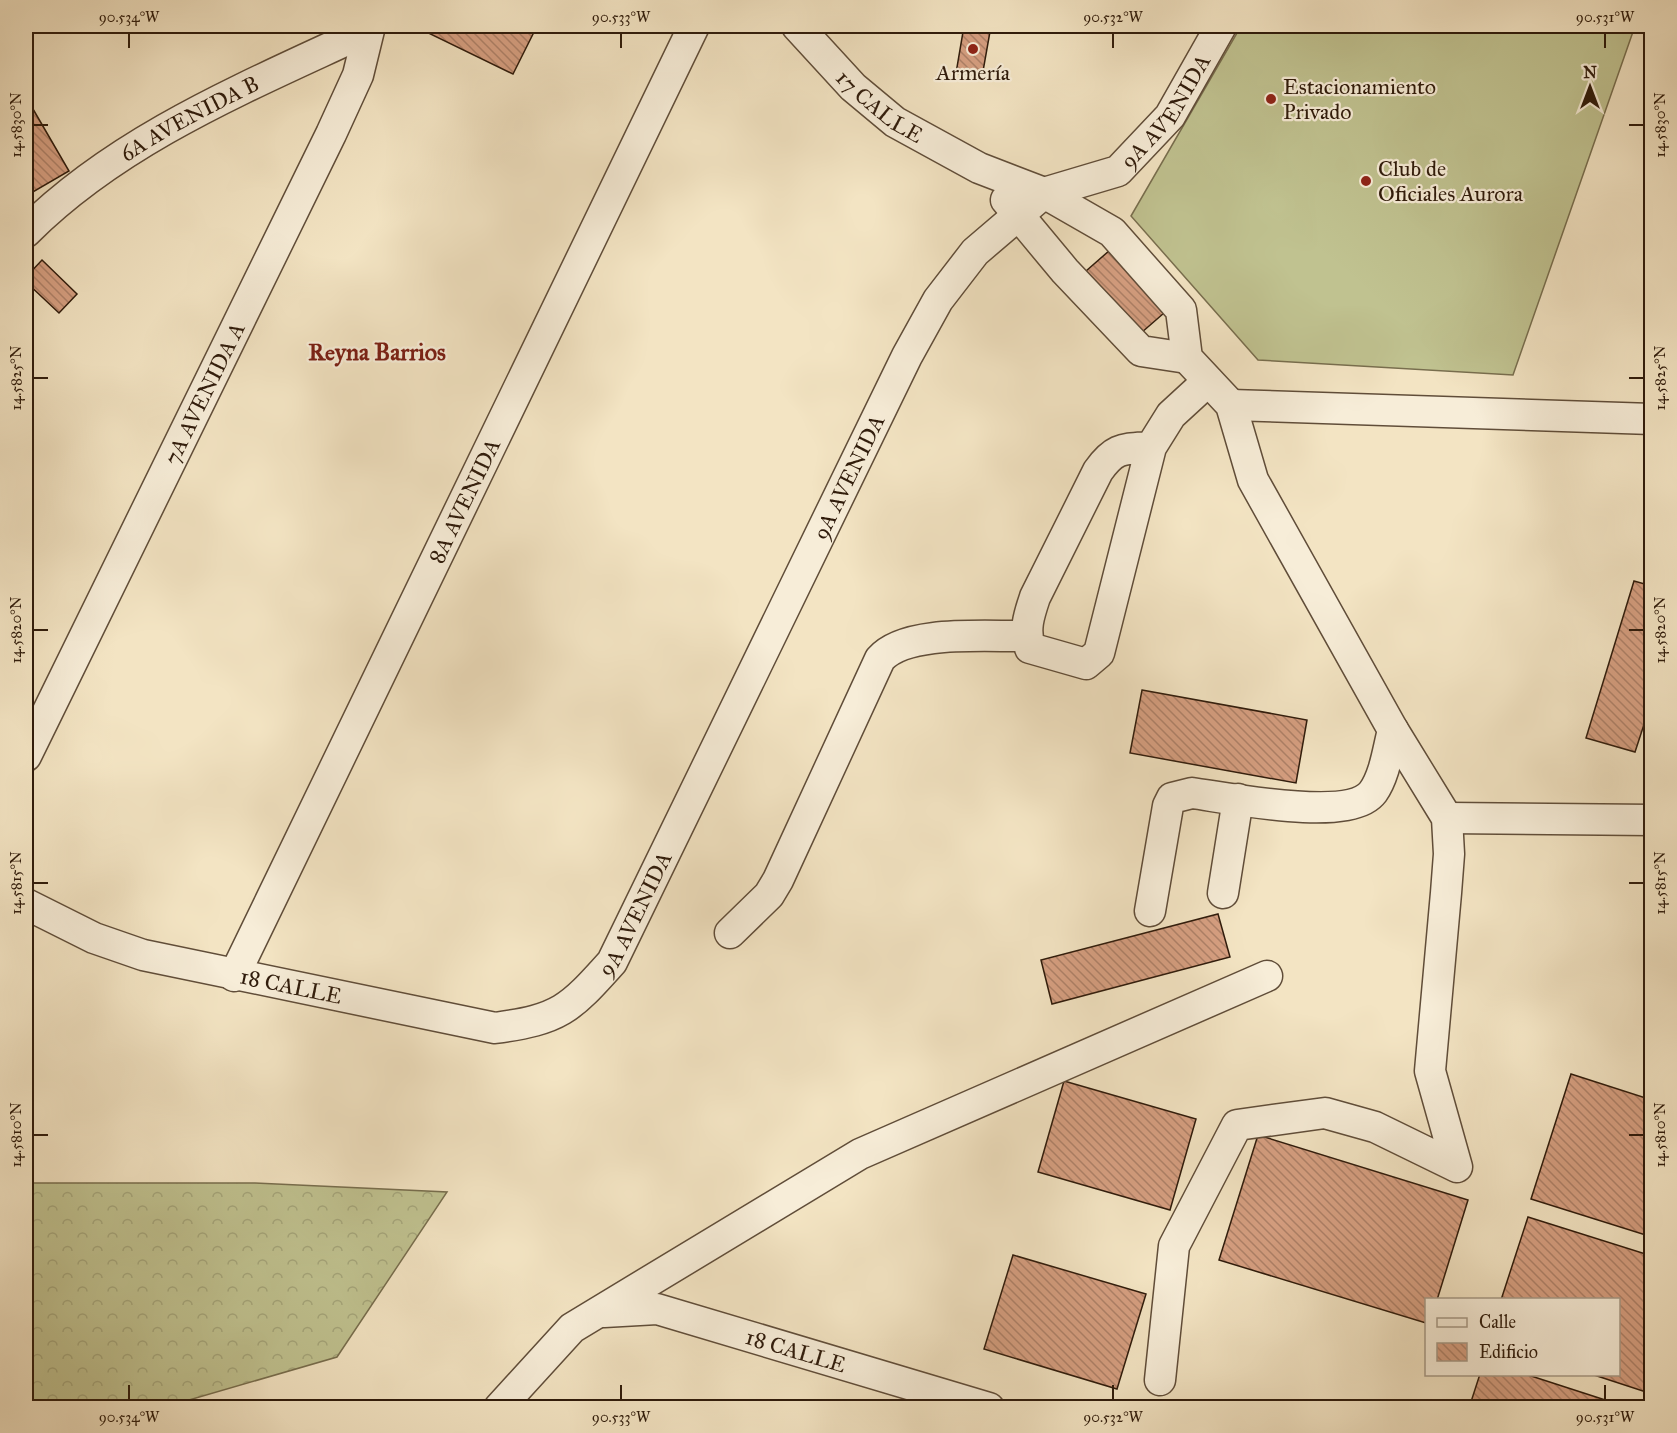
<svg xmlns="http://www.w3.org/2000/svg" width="1677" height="1433" viewBox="0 0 1677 1433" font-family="'IM FELL Great Primer',serif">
<defs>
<pattern id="forest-crowns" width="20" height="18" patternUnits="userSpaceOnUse" patternTransform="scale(1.5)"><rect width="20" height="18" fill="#c0c290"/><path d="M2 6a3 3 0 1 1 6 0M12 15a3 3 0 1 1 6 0" fill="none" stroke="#a5a67b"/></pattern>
<pattern id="building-back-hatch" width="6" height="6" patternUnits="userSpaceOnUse" patternTransform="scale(1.5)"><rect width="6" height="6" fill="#d69f81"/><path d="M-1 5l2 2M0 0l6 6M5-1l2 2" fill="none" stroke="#ae8168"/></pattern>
</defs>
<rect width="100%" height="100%" fill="#f3e4c3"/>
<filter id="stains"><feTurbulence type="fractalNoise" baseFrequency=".00333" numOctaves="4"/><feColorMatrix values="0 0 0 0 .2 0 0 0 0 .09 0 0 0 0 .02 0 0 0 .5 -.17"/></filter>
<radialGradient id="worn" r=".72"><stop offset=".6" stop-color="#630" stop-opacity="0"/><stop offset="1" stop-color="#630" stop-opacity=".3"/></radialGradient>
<polygon fill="url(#forest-crowns)" stroke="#786e4e" stroke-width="1.5" points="26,1183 255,1183 447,1192 337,1357 165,1407 26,1408"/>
<polygon fill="#c0c290" stroke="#786e4e" stroke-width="1.5" points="1241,26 1635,26 1513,375 1258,360 1131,216"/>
<g fill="url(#building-back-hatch)" stroke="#2f1b0b" stroke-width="1.5">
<polygon points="419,26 537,26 513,74 418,28"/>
<polygon points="964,26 991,26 982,77 956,73"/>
<polygon points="26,97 69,171 26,196"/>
<polygon points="1110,250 1164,313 1141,333 1086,271"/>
<polygon points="42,260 77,294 59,313 26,282 26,277"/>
<polygon points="1634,581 1652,586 1652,700 1635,752 1586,738"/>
<polygon points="1142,690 1307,720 1296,783 1130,753"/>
<polygon points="1218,914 1230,957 1052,1004 1041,960"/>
<polygon points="1571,1074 1652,1100 1652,1237 1531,1199"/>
<polygon points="1064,1081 1196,1119 1170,1210 1038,1172"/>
<polygon points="1258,1135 1468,1200 1437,1300 1426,1300 1426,1323 1219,1260"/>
<polygon points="1528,1217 1652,1256 1652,1394 1591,1374 1618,1374 1618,1300 1501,1300"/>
<polygon points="1013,1255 1146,1294 1117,1389 984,1349"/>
<polygon points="1480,1374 1525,1374 1630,1408 1469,1408"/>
</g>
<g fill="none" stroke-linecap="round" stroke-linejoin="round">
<defs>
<g id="minor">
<path id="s1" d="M 797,26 L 853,87 L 895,122 L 979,168 L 1044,193 L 1112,232 L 1181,310 L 1187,358 L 1231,405 L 1253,480 L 1393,730 C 1388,749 1385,775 1373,792 C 1350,823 1229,798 1192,793 L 1172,798 L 1168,806 L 1150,911"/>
<polyline points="1006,200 1065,271 1141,351 1187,358"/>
<path id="s2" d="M 26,232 C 120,138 249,86 368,30 L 362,26"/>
<polyline points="1231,405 1652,419"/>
<path d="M 1151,447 C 1123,449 1115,447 1098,471 L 1035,597 C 1029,615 1024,629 1030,648 L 1086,664 L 1099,653 L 1151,447 L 1171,415 L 1208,381"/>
<path id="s3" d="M 26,756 L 331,134 L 358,75 L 370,26"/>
<polyline points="1447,818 1652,820"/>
<polyline points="1223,893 1238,799"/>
<path id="s4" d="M 26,904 L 94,938 L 143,955 L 495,1028 C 560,1019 569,1010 612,962 L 907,356 L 938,300 L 975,252 L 1044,193 L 1118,171 L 1170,116 L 1221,26"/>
<path d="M 730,933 L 769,895 L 778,880 L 880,659 C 906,629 988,637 1026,636"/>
<path id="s5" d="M 234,976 L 694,26"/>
<path id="s6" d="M 604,1312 L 657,1309 L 989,1408"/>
<polyline points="1160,1380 1174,1246 1237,1125 1325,1113 1375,1127 1457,1167 1430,1071 1446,893 1449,854 1447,818 1393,730"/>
<polyline points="499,1408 572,1328 860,1154 1267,976"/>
</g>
</defs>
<use href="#minor" stroke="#604d39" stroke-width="33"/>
<use href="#minor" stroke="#f7edd8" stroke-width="30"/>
</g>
<path fill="none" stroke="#2f1b0b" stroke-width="2" d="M 129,33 L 129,48M 621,33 L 621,48M 1113,33 L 1113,48M 1605,33 L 1605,48M 33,125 L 48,125M 1629,125 L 1644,125M 33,378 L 48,378M 1629,378 L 1644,378M 33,630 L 48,630M 1629,630 L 1644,630M 33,883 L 48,883M 1629,883 L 1644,883M 33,1135 L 48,1135M 1629,1135 L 1644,1135M 129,1385 L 129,1400M 621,1385 L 621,1400M 1113,1385 L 1113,1400M 1605,1385 L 1605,1400"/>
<g fill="#8f2418" stroke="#f7edd8" stroke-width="2">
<circle cx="973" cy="49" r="6"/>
<circle cx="1271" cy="99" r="6"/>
<circle cx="1366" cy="181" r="6"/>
</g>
<g text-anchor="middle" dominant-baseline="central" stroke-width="4.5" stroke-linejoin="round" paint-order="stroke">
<g font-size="22" fill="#2f1b0b" stroke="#f7edd8" text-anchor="start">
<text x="973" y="72" text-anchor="middle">Armería</text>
<text x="1283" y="86">Estacionamiento<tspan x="1283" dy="25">Privado</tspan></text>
<text x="1378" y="168">Club de<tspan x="1378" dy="25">Oficiales Aurora</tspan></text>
</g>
<g font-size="22" fill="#2f1b0b" stroke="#f7edd8">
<text stroke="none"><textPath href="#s1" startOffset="116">17 CALLE</textPath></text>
<text stroke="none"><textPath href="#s4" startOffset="1670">9A AVENIDA</textPath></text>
<text stroke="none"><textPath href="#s2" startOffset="200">6A AVENIDA B</textPath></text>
<text stroke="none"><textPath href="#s3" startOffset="404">7A AVENIDA A</textPath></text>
<text stroke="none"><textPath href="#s4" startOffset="1166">9A AVENIDA</textPath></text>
<text stroke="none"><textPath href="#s5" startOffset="528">8A AVENIDA</textPath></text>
<text stroke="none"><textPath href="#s4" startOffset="680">9A AVENIDA</textPath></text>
<text stroke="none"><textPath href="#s4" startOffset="279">18 CALLE</textPath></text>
<text stroke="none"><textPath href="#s6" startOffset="198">18 CALLE</textPath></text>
</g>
<g font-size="24" font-weight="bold" fill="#7a1f14" stroke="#f7edd8">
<text x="377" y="352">Reyna Barrios</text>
</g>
</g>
<rect width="1677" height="1433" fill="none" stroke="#f3e4c3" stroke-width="66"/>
<rect x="1425" y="1298" width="195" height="78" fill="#f7edd8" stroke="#a79986" stroke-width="1.5"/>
<rect x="1437" y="1318" width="30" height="9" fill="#f7edd8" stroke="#a79986" stroke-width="1.5"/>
<text x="1479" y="1328" font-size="18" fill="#2f1b0b">Calle</text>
<rect x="1437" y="1343" width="30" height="18" fill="url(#building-back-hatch)" stroke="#a79986" stroke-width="1.5"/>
<text x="1479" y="1358" font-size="18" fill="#2f1b0b">Edificio</text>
<g transform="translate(1590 87)" stroke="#f7edd8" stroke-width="4.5" paint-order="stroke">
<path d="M0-4.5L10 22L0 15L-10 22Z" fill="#2f1b0b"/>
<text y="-9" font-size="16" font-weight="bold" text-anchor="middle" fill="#2f1b0b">N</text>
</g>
<rect x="33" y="33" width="1611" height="1367" fill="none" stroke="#2f1b0b" stroke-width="2"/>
<g font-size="15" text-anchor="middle" fill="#2f1b0b">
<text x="129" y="22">90.534°W</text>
<text x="621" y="22">90.533°W</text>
<text x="1113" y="22">90.532°W</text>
<text x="1605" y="22">90.531°W</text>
<text transform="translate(16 125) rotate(-90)" y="5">14.5830°N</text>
<text transform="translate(1660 125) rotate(-90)" y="5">14.5830°N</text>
<text transform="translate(16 378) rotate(-90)" y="5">14.5825°N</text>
<text transform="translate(1660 378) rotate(-90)" y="5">14.5825°N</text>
<text transform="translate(16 630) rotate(-90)" y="5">14.5820°N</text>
<text transform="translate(1660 630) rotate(-90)" y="5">14.5820°N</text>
<text transform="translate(16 883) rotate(-90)" y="5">14.5815°N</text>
<text transform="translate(1660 883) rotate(-90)" y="5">14.5815°N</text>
<text transform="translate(16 1135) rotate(-90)" y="5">14.5810°N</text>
<text transform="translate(1660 1135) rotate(-90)" y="5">14.5810°N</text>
<text x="129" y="1422">90.534°W</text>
<text x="621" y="1422">90.533°W</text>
<text x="1113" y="1422">90.532°W</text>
<text x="1605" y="1422">90.531°W</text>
</g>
<rect width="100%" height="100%" filter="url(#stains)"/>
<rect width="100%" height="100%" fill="url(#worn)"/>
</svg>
